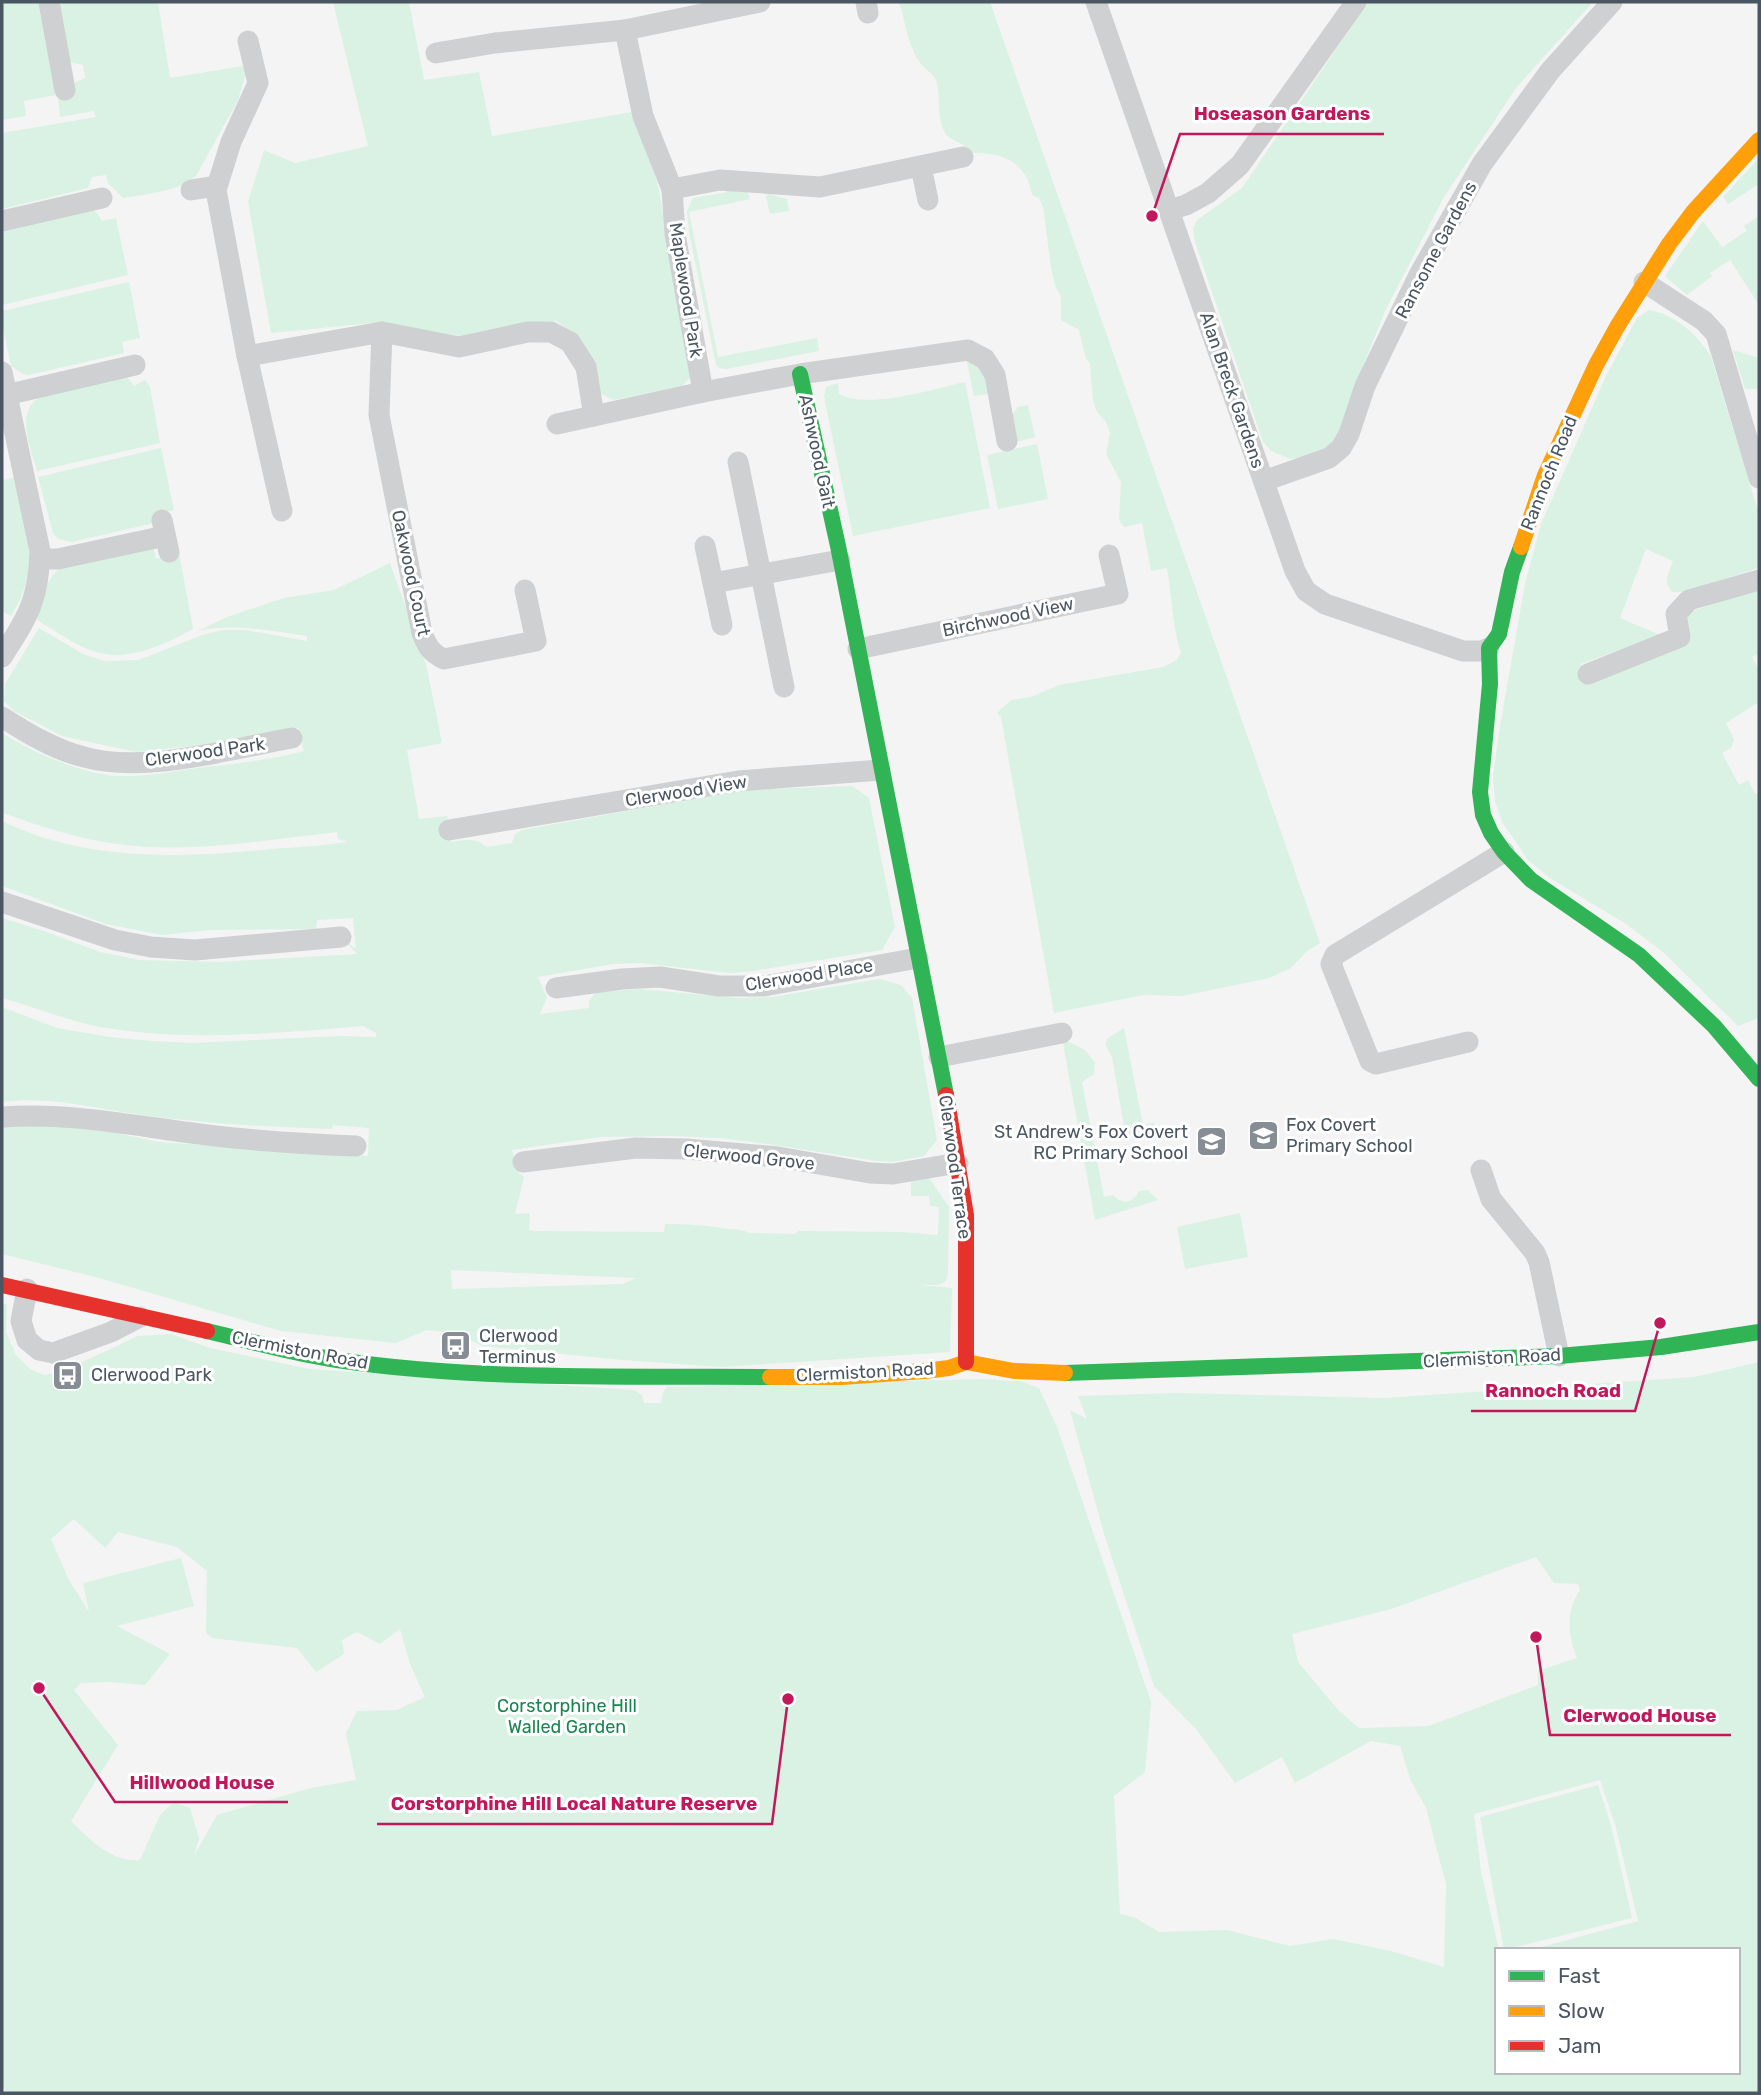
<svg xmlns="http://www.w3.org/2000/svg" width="1761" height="2095" viewBox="0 0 1761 2095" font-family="Rubik,sans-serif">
<rect width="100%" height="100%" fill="#f4f4f4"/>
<g fill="#d9f2e3" fill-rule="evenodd">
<polygon points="2,2 39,2 56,95 24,101 26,116 2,120"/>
<path d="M 56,2 L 158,2 L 170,78 L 243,66 L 246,73 L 238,100 L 196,176 C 177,192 147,194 123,198 L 108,183 L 106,175 L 92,177 L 88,188 L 2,209 L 2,133 L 96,117 L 94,111 L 60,117 L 57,91 L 85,78 L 83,65 L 69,62 Z"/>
<polygon points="333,2 409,2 424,80 479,72 492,136 638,111 659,190 690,378 682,386 614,400 601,394 598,379 577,335 556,321 528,322 467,337 372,323 271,333 248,202 264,150 295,163 368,146"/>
<path d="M 899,2 L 990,2 L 1320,943 L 1307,951 L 1291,968 L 1269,978 L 1182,996 L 1144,995 L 1054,1013 L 1001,717 L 997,713 L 1011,700 L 1031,697 L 1059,685 L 1163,667 L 1177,660 L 1181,653 C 1172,626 1172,597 1167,568 L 1151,571 L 1142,523 L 1124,527 L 1119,520 L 1121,482 L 1106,454 L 1110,433 L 1106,422 L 1097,412 L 1093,401 L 1090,364 L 1086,359 L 1079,330 L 1061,320 L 1061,297 L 1055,285 L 1051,267 L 1043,207 L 1039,198 L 1032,195 C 1027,163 1004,152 972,153 C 965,141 950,143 944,131 C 936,112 941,99 937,83 C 934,73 922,68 917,58 C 907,41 905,20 899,2 Z"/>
<polygon points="1368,2 1593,2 1516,88 1444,197 1386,309 1360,373 1346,419 1336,439 1323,449 1303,457 1290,459 1271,451 1263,442 1195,242 1193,229 1197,220 1242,188"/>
<polygon points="1759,158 1759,184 1728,204 1723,197"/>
<polygon points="731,188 747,191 750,199 689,212 718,357 817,338 819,351 726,369 719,368 716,365 689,232 687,211 693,198 724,193"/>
<polygon points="769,194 787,199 789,211 770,214 766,196"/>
<polygon points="91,210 96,212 102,221 116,218 128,275 2,305 2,231"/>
<polygon points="1759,216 1759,305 1730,260 1710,273 1712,276 1687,295 1665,276 1703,221 1722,247 1747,231 1744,226"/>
<polygon points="129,282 140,338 122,342 124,353 29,375 23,374 11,366 2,324 2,311"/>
<path d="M 1649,310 C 1676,315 1698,335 1711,357 L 1759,514 L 1759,568 L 1683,592 L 1672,592 C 1662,582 1669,572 1673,561 L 1646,549 L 1620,618 L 1660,635 L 1581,664 L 1589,679 L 1691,638 L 1684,619 L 1690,612 L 1759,588 L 1759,654 L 1752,657 L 1759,670 L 1759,702 L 1726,723 L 1734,739 L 1731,748 L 1722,753 L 1739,785 L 1748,780 L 1755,794 L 1759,793 L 1759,1018 L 1738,1026 L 1664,953 L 1626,924 L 1550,878 L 1528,860 L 1502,822 L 1495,801 L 1493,777 L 1499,732 L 1525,584 L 1541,524 L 1606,376 L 1637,318 Z"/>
<polygon points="1733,350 1759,358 1759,389 1745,389"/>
<path d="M 967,362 C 984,366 985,379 989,394 L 974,396 Z"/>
<path d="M 126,376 L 134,386 L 145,380 L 150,387 L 160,443 L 37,471 C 31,448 14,412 40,397 Z"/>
<path d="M 965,382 L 990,508 L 853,536 L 824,397 L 826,387 L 838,383 L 839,394 C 869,410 933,389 965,382 Z"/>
<polygon points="1028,405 1035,437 1016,442 1011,417 1018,407"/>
<polygon points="1037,444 1048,499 998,509 987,455"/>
<polygon points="161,448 174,510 152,515 154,523 72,542 58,539 53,533 38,477"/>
<path d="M 2,471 L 4,480 L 16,477 C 28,530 42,566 11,616 L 3,612 L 2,614 Z"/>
<path d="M 153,546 L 156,559 L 179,553 L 193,629 C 168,643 134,659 105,654 C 81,650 57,632 37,620 C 42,603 45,580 59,569 Z"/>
<path d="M 390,563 L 426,664 L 442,743 L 407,750 L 419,819 L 447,816 L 451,842 C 463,840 477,837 486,847 L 512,843 L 515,834 L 522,830 L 743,790 L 852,786 L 869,798 L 895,927 L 882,950 L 752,971 L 730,973 L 639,963 L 613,964 L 538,977 L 547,997 L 540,1014 L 589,1008 L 589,1001 L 596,992 L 640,989 L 738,998 L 772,997 L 880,979 L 901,985 L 912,998 L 937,1140 L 924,1156 L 892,1162 L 877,1161 L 768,1144 L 720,1138 L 673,1136 L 600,1137 L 512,1150 L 518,1172 L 524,1177 L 515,1214 L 530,1213 L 529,1230 L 535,1231 L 664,1232 L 665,1224 C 685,1224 702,1225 722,1228 C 731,1230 740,1228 749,1233 L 795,1234 L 799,1231 L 901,1232 L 938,1235 L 939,1207 L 930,1206 L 929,1196 L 911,1196 L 911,1181 L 929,1178 L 949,1207 L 948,1275 C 945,1289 931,1284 921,1285 L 952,1288 L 950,1352 L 721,1367 L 622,1360 L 482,1346 L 456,1333 L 427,1330 L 396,1343 L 281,1331 L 99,1278 L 2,1254 L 2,1126 L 83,1126 L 159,1142 L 368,1156 L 369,1128 L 333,1125 L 332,1129 C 271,1127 211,1124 150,1116 C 99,1110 54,1095 2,1102 L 2,1007 L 57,1028 L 110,1037 L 151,1041 L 193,1043 L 341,1036 L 376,1037 L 376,1033 L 363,1026 C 276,1033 187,1042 100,1027 C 65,1020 35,1007 2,998 L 2,918 L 44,931 L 100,952 L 139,960 L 218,962 L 357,954 L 341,937 L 356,949 L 353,918 L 317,920 L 316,929 L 210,930 L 162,935 L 106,924 L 2,886 L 2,821 C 85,862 182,858 272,849 C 297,847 323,846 347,842 L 338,839 L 337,832 C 264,840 190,854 117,844 C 78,839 40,826 3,813 L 2,733 C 31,751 67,767 101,774 C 134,780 166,772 198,768 C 233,764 270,760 304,751 L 298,728 L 201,745 L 136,752 L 62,736 L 14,711 L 4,701 L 5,684 L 39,628 L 83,654 L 104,661 L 139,660 L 202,635 L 223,630 L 245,630 L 307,641 L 307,636 C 270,631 235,623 198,631 L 227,617 L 284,598 L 334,590 ZM 451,1270 L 636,1278 L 623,1284 L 452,1289 Z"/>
<polygon points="1124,1028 1143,1125 1154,1123 1156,1134 1141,1137 1125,1132 1112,1057 1105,1044 1108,1038"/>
<path d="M 1069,1042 L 1085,1050 L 1095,1063 L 1094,1074 L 1082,1082 L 1104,1197 L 1113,1195 C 1122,1205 1133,1204 1139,1191 L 1148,1190 L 1158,1200 L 1095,1220 L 1063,1043 Z"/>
<polygon points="1240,1213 1248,1257 1185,1269 1177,1227"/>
<path d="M 2,1303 L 7,1304 L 6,1332 L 16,1355 L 30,1369 L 44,1375 L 63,1371 L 138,1336 L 171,1334 L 210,1348 L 309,1369 L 635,1390 L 642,1395 L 644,1403 L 661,1403 L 663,1392 L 667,1387 L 983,1379 L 1020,1381 L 1039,1388 L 1057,1427 L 1151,1702 L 1145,1772 L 1114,1796 L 1120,1914 L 1134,1917 L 1159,1932 L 1227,1930 L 1290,1946 L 1333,1939 L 1391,1951 L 1444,1967 L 1446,1884 L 1426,1808 L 1410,1779 L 1400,1746 L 1371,1741 L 1295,1783 L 1282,1757 L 1235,1783 L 1196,1729 L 1154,1686 L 1104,1534 L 1070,1410 L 1087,1419 L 1078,1396 L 1177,1393 L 1384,1398 L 1694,1377 L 1759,1362 L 1759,2093 L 6,2093 L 2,2084 ZM 74,1519 L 105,1548 L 118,1532 L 177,1547 L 207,1571 L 206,1633 L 212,1638 L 297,1648 L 316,1672 L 344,1654 L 342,1640 L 357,1632 L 380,1644 L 400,1629 L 410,1664 L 425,1697 L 397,1710 L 357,1711 L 346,1733 L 356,1780 L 311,1788 L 217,1815 L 194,1856 L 199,1838 L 190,1808 L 174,1802 L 160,1815 L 140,1860 C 112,1863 89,1839 71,1821 L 118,1745 L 74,1690 L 81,1683 L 110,1682 L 145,1685 L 170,1654 L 117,1626 L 194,1606 L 181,1558 L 83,1583 L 89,1612 L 69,1580 L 51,1539 ZM 1536,1557 L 1554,1583 L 1578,1584 L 1580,1590 C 1565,1612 1568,1635 1577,1658 L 1538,1671 L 1538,1685 L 1429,1726 L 1359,1728 L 1339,1711 L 1298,1662 L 1292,1634 L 1391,1609 ZM 1600,1780 L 1615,1824 L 1638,1921 L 1530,1950 L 1738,1950 L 1738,2072 L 1497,2072 L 1497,1950 L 1499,1950 L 1481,1871 L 1474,1814 Z"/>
<polygon points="1598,1785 1611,1825 1632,1918 1504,1950 1480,1817"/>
</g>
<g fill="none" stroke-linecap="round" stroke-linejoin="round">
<g stroke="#ced0d2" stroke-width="21">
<polyline points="49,2 65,90"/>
<polyline points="866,2 868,13"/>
<polyline points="1096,2 1295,571 1306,591 1325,604 1463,651 1482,651 1489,648"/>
<polyline points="625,30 643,116 672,189"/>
<polyline points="248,41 258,83 231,142 216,190 247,356 282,511"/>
<polyline points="436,53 495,43 625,30 760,2"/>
<polyline points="921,167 928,200"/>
<polyline points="191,190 216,186"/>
<polyline points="1169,210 1186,205 1208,193 1240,165 1356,2"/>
<polyline points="2,221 102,198"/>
<polyline points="1644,282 1704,321 1716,334 1759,478"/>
<path d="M 382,332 L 379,415 L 422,633 C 427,646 431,653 444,659 L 536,641 L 525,590"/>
<polyline points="247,356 382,332 459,347 528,332 551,332 570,342 586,367 594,416"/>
<path d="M 2,372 L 40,551 C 39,600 27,618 2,657"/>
<polyline points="703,392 675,234 672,189 720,180 820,187 963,157"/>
<polyline points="6,395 135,365"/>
<polyline points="557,424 703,392 800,374 968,350 985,359 995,375 1007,441"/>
<polyline points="738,462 784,687"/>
<polyline points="1264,481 1329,458 1341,448 1349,434 1365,386 1419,275 1482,164 1550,71 1612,2"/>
<polyline points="162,520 169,552"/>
<polyline points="705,546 722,625"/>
<polyline points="40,559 58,559 165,536"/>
<polyline points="713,583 840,560"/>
<polyline points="858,649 1118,594 1109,555"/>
<polyline points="1588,674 1680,637 1676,614 1689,600 1759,580"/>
<path d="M 2,717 C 27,733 55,750 84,757 C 143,774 231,749 292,738"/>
<polyline points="449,830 738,781 880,770"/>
<polyline points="2,902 115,940 151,947 195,950 341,937"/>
<polyline points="556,988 622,979 660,977 719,986 764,986 918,958"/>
<polyline points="1468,1042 1376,1064 1370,1061 1331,964 1335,955 1504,852"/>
<polyline points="939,1057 1062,1033"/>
<path d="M 2,1117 C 69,1112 134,1126 200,1134 C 252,1141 303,1144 356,1146"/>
<polyline points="523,1162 636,1148 686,1149 778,1157 870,1173 893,1174 958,1163"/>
<polyline points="1481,1170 1491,1199 1535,1253 1539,1262 1559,1356"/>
<polyline points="27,1289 21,1321 27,1340 39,1350 53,1353 111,1332 140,1317"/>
</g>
<g stroke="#30b455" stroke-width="16">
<polyline points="800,374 838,546 946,1095"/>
<polyline points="1521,547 1512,572 1499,634 1489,648 1490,684 1480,792 1483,815 1491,833 1504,852 1531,880 1639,955 1714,1026 1759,1079"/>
<path d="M 207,1331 C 250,1341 293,1354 337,1360 C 480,1381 626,1376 770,1377"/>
<polyline points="1065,1373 1559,1356 1661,1347 1759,1332"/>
</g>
<g stroke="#ff9f0a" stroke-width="16">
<polyline points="1521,547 1545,475 1596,365 1617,327 1669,244 1693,212 1759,140"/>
<polyline points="770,1377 842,1377 924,1371 949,1368 966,1362 1014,1371 1065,1373"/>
</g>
<g stroke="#e5322d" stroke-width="16">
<polyline points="946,1095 966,1215 966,1362"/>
<polyline points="2,1285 207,1331"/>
</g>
</g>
<defs>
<symbol id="school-square" viewBox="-11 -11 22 22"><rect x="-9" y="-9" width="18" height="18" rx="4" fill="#868d94" stroke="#fff"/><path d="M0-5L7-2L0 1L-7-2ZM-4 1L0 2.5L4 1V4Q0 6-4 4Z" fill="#fff"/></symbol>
<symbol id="bus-square" viewBox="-11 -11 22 22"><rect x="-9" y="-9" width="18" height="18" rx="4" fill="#868d94" stroke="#fff"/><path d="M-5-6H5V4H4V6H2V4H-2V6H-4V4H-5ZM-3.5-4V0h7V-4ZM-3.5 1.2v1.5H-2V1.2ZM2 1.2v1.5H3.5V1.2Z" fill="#fff"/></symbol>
</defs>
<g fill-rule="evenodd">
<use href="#school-square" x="1246" y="1118" width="35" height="35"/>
<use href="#school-square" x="1194" y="1124" width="35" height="35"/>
<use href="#bus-square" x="438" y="1328" width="35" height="35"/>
<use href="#bus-square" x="50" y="1358" width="35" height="35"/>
</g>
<g text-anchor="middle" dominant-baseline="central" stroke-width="6" stroke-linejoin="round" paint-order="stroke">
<g font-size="18" fill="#4a5661" stroke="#fff">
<text transform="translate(1436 250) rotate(-62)">Ransome Gardens</text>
<text transform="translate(686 290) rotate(81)">Maplewood Park</text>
<text transform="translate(1232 390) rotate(71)">Alan Breck Gardens</text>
<text transform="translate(817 451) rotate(78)">Ashwood Gait</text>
<text transform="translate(1549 473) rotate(-68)">Rannoch Road</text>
<text transform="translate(411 573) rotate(78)">Oakwood Court</text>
<text transform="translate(1008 617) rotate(-12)">Birchwood View</text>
<text transform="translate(205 752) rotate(-8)">Clerwood Park</text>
<text transform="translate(686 791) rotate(-9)">Clerwood View</text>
<text transform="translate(809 975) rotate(-9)">Clerwood Place</text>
<text transform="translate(749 1157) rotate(6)">Clerwood Grove</text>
<text transform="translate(955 1167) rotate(82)">Clerwood Terrace</text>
<text transform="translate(300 1350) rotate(11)">Clermiston Road</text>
<text transform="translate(1492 1358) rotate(-3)">Clermiston Road</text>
<text transform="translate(865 1372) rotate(-3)">Clermiston Road</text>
</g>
<g font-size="18" fill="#4a5661" stroke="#fff" text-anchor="start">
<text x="1286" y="1125">Fox Covert<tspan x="1286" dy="21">Primary School</tspan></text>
<text x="1188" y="1132" text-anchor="end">St Andrew's Fox Covert<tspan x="1188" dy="21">RC Primary School</tspan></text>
<text x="479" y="1336">Clerwood<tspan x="479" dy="21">Terminus</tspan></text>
<text x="91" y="1375">Clerwood Park</text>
</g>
<g font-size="18" fill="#17864f" stroke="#fff">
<text x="567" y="1706">Corstorphine Hill<tspan x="567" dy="21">Walled Garden</tspan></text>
</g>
</g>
<path fill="none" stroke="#c2185b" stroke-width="2.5" d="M1152 216L1180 134H1384M1660 1323L1635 1411H1471M1536 1637L1550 1735H1731M39 1688L115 1802H288M788 1699L772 1824H377"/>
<g fill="#c2185b" stroke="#fff" stroke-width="2.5">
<circle cx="1152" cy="216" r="7"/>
<circle cx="1660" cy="1323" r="7"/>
<circle cx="1536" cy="1637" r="7"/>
<circle cx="39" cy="1688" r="7"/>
<circle cx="788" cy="1699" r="7"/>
</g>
<g font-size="19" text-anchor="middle" font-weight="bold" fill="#c2185b" stroke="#fff" stroke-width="6" stroke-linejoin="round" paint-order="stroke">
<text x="1282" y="120">Hoseason Gardens</text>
<text x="1553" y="1397">Rannoch Road</text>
<text x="1640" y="1722">Clerwood House</text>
<text x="202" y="1789">Hillwood House</text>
<text x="574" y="1810">Corstorphine Hill Local Nature Reserve</text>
</g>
<rect width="1761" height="2095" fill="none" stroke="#4a5661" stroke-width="7"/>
<rect x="1495" y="1948" width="245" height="126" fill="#ffffff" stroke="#b7bbc0" stroke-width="2"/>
<rect x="1509" y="1971" width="35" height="10" fill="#30b455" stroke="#b7bbc0" stroke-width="2"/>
<text x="1558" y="1983" font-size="21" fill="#4a5661">Fast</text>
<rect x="1509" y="2006" width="35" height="10" fill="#ff9f0a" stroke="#b7bbc0" stroke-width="2"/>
<text x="1558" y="2018" font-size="21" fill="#4a5661">Slow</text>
<rect x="1509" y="2041" width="35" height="10" fill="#e5322d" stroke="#b7bbc0" stroke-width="2"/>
<text x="1558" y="2053" font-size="21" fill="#4a5661">Jam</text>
</svg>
